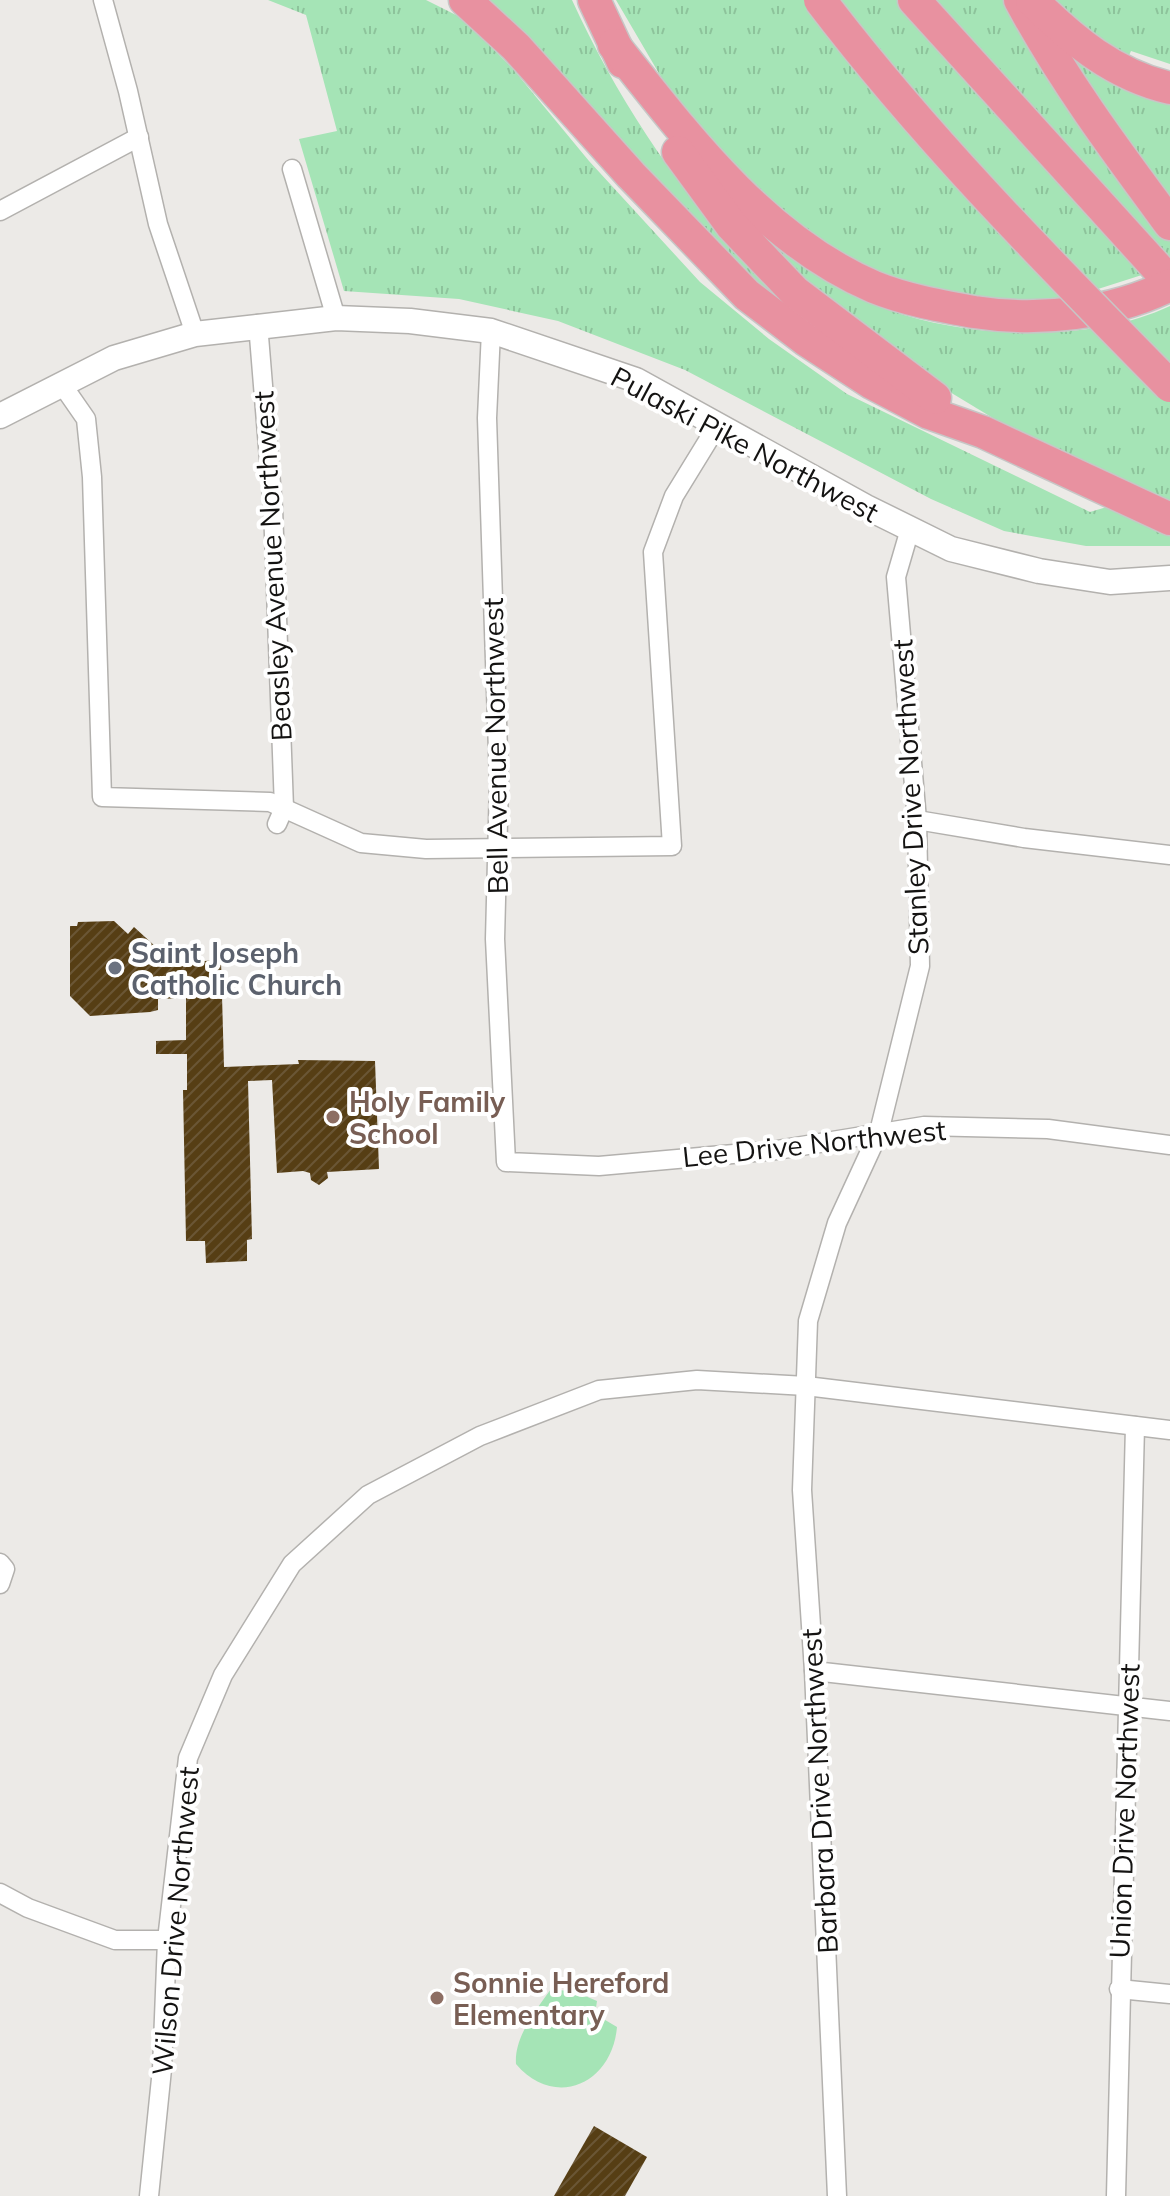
<svg xmlns="http://www.w3.org/2000/svg" width="1170" height="2196" viewBox="0 0 1170 2196" font-family="Mulish,sans-serif">
<defs>
<pattern id="grass-tufts" width="24" height="20" patternUnits="userSpaceOnUse" patternTransform="scale(2)"><rect width="24" height="20" fill="#a5e4b6"/><path d="M3 7l-1-3M5 7V3M7 7l1-3M15 17l-1-3M17 17v-4M19 17l1-3" fill="none" stroke="#8dc39b"/></pattern>
<pattern id="building-hatch" width="6" height="6" patternUnits="userSpaceOnUse" patternTransform="scale(2)"><rect width="6" height="6" fill="#563e14"/><path d="M-1 1l2-2M0 6l6-6M5 7l2-2" fill="none" stroke="#6a5635"/></pattern>
</defs>
<rect width="100%" height="100%" fill="#eceae7"/>
<g fill="url(#grass-tufts)">
<path d="M 268,0 L 426,0 L 464,19 L 513,69 L 589,161 L 700,282 L 769,339 L 847,394 L 1090,512 L 1150,494 L 1016,432 L 821,314 L 744,221 C 789,254 837,292 889,310 C 970,339 1092,343 1170,306 L 1170,546 L 1086,546 L 1004,531 L 931,499 L 685,370 L 558,321 L 459,299 L 344,291 L 299,139 L 337,131 L 306,15 Z"/>
<path d="M 478,0 L 572,0 C 625,116 699,221 792,308 L 789,317 Z"/>
<polygon points="616,0 1170,0 1170,64 1131,51 1116,84 1170,103 1170,266 1048,305 999,306 876,275 778,215 681,111"/>
</g>
<path fill="#a5e4b6" d="M 551,1989 L 576,1992 L 597,2001 L 595,2014 L 617,2027 C 612,2085 554,2109 516,2064 C 514,2037 536,2010 551,1989 Z"/>
<g fill="url(#building-hatch)">
<polygon points="114,921 128,934 134,927 156,947 139,965 221,960 224,1067 299,1064 298,1060 375,1061 379,1169 327,1172 328,1178 319,1185 311,1180 310,1173 303,1171 277,1173 272,1080 248,1081 252,1239 247,1240 247,1261 206,1263 205,1241 186,1241 183,1090 187,1090 187,1054 156,1054 156,1041 186,1040 186,998 158,999 158,1010 150,1012 90,1016 70,996 70,926 77,926 78,922"/>
<polygon points="594,2126 647,2157 625,2196 554,2196"/>
</g>
<g fill="none" stroke-linecap="round" stroke-linejoin="round">
<defs>
<g id="street">
<polyline points="103,0 128,91 158,224 195,334"/>
<polyline points="292,169 336,318"/>
<polyline points="0,211 139,137"/>
<polyline points="258,324 273,508 284,808 277,824"/>
<polyline points="491,331 487,418 499,782 495,939 506,1162 599,1166 777,1150 924,1126 1048,1129 1170,1145"/>
<polyline points="61,383 86,419 92,477 102,797 270,802 361,843 426,849 672,846 653,552 674,496 717,426"/>
<polyline points="917,820 1024,838 1170,855"/>
<polyline points="0,1563 5,1569 0,1584"/>
<polyline points="814,1671 1170,1711"/>
<polyline points="0,1893 28,1908 115,1940 167,1940"/>
<polyline points="1119,1989 1170,1994"/>
<polyline points="149,2196 162,2069 167,1940 188,1758 223,1675 292,1564 368,1495 480,1436 599,1390 697,1380 806,1386 1170,1430"/>
<polyline points="837,2196 814,1671 802,1490 808,1321 837,1223 879,1132 920,966 917,820 896,577 910,529"/>
<polyline points="1116,2196 1135,1426"/>
</g>
<polyline id="secondary" points="0,416 114,358 195,334 336,318 410,321 491,331 636,380 866,507 951,549 1039,571 1110,582 1170,578"/>
<g id="highway">
<polyline points="465,0 516,47 631,175 747,295 806,340 872,383 929,413 983,432 1170,519"/>
<polyline points="594,0 623,62"/>
<polyline points="914,0 1170,282"/>
<path d="M 1020,0 C 1063,80 1116,151 1170,224"/>
<path d="M 1032,0 C 1072,40 1114,75 1170,88"/>
<path d="M 614,45 C 686,136 764,240 874,287 C 906,300 941,306 974,312 C 1038,322 1112,314 1170,285"/>
<polyline points="678,152 732,226 795,292 935,398"/>
</g>
</defs>
<use href="#street" stroke="#b3b1ae" stroke-width="21"/>
<use href="#secondary" stroke="#b3b1ae" stroke-width="27"/>
<use href="#highway" stroke="#c7c6c6" stroke-width="35"/>
<use href="#street" stroke="#fff" stroke-width="18"/>
<use href="#secondary" stroke="#fff" stroke-width="24"/>
<use href="#highway" stroke="#e891a0" stroke-width="32"/>
<defs>
<path id="highway-bridge" d="M 820,0 C 925,138 1048,262 1170,386"/>
</defs>
<use href="#highway-bridge" stroke="#c7c6c6" stroke-width="35" stroke-linecap="butt"/>
<use href="#highway-bridge" stroke="#e891a0" stroke-width="32"/>
</g>
<circle fill="#6b7280" stroke="#fff" stroke-width="3" cx="115" cy="968" r="8"/>
<g fill="#8d6e63" stroke="#fff" stroke-width="3">
<circle cx="333" cy="1117" r="8"/>
<circle cx="437" cy="1998" r="8"/>
</g>
<g text-anchor="middle" dominant-baseline="central" stroke-width="8" stroke-linejoin="round" paint-order="stroke">
<g font-size="28" fill="#141312" stroke="#fff">
<text transform="translate(745 444) rotate(28)">Pulaski Pike Northwest</text>
<text transform="translate(272 566) rotate(-93)">Beasley Avenue Northwest</text>
<text transform="translate(495 746) rotate(-91)">Bell Avenue Northwest</text>
<text transform="translate(910 797) rotate(-93)">Stanley Drive Northwest</text>
<text transform="translate(814 1143) rotate(-6)">Lee Drive Northwest</text>
<text transform="translate(819 1791) rotate(-93)">Barbara Drive Northwest</text>
<text transform="translate(1124 1811) rotate(-88)">Union Drive Northwest</text>
<text transform="translate(175 1921) rotate(-85)">Wilson Drive Northwest</text>
</g>
<g font-size="28" font-weight="bold" fill="#5b616d" stroke="#fff" text-anchor="start">
<text x="131" y="952">Saint Joseph<tspan x="131" dy="32">Catholic Church</tspan></text>
</g>
<g font-size="28" font-weight="bold" fill="#785e54" stroke="#fff" text-anchor="start">
<text x="349" y="1101">Holy Family<tspan x="349" dy="32">School</tspan></text>
<text x="453" y="1982">Sonnie Hereford<tspan x="453" dy="32">Elementary</tspan></text>
</g>
</g>
</svg>
